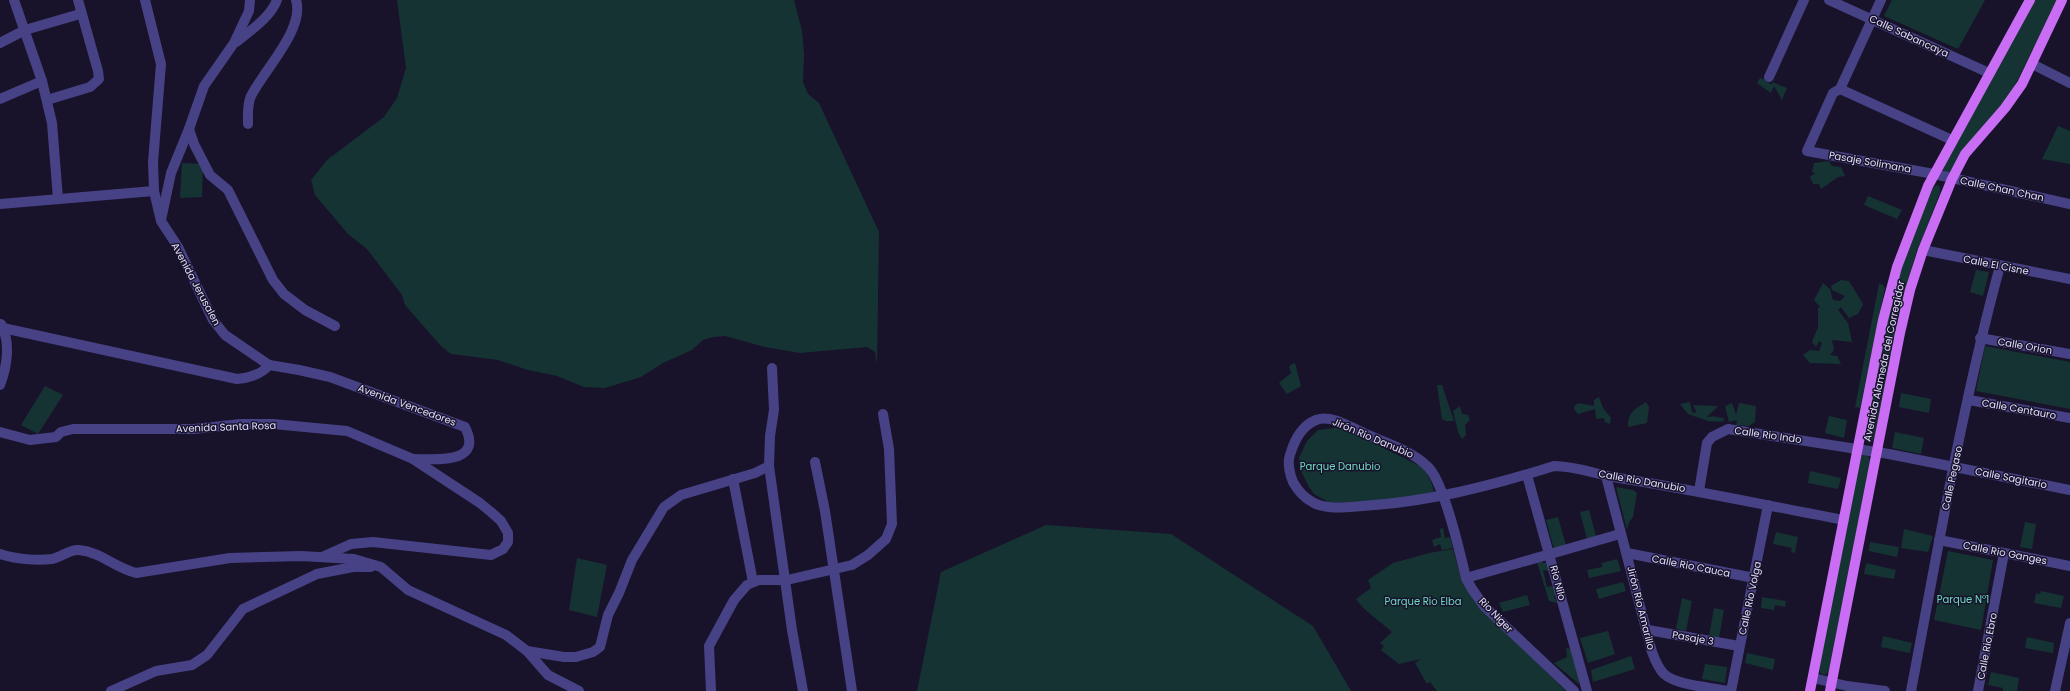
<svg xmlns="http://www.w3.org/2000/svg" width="2070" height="691" viewBox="0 0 2070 691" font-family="Poppins,sans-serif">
<rect width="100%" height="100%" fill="#18132a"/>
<g fill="#163333">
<polygon points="397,0 794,0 802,31 804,54 803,82 808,94 819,103 879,232 877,364 875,352 867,347 800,353 765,347 725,336 713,337 703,340 692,350 663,363 641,377 605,388 584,387 557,376 528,370 498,360 451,354 441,346 405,305 402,295 367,249 348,234 315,195 311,180 327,160 384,117 397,98 406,68"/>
<polygon points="1892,0 1985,0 1958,49 1884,16"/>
<polygon points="2035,0 2057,0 2012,91 1951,172 1945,173 1942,168"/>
<polygon points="1760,78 1764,79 1772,85 1772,82 1787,88 1782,100 1774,86 1771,93 1757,83"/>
<polygon points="2058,126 2070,131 2070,164 2042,159"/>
<polygon points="1829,161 1832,166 1841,167 1845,176 1838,177 1821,189 1819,184 1813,184 1810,177 1815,173 1812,172 1814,163"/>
<polygon points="182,163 203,164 202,197 180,198"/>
<polygon points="1937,185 1940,187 1940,193 1915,256 1901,306 1874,439 1870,443 1867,442 1865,436 1891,302 1905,254 1931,189"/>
<polygon points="1868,196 1902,210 1897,219 1864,205"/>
<polygon points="1976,270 1989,272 1983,296 1970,292"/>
<polygon points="1841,280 1849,281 1863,304 1858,314 1849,318 1841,307 1838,310 1848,323 1852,342 1832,340 1834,350 1830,355 1837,356 1841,364 1810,363 1803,355 1810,350 1819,351 1822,343 1819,341 1816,347 1812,342 1818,327 1818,308 1820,307 1814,300 1823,283 1830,289 1833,300 1840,301 1845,296 1832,290 1831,286"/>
<polygon points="1879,284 1882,284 1885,288 1860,408 1855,407"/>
<polygon points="1985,346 2070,362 2070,409 1976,391"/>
<polygon points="1295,363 1301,386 1287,394 1279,383 1291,373 1289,366"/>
<polygon points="1437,385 1442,385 1454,421 1446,421 1442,419"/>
<polygon points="45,386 63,395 38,434 21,425"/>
<polygon points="1901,393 1931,399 1929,413 1899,407"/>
<polygon points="1599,397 1603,408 1611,418 1610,424 1605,422 1604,418 1596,419 1595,409 1578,414 1574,409 1575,405 1579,403 1594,406 1594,400"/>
<path d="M 1646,402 L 1649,407 L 1647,423 L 1628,427 C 1628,412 1635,409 1646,402 Z"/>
<polygon points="1690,402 1692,412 1695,413 1696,411 1693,405 1718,406 1707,417 1717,416 1714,417 1725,418 1722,421 1726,422 1708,421 1688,414 1680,404"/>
<polygon points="1732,403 1736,415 1739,403 1756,406 1755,422 1749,426 1736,425 1737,420 1729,422 1725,406"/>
<polygon points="1460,406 1462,414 1468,415 1470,420 1465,425 1466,435 1462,439 1458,432 1453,411"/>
<polygon points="1829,416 1847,420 1844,438 1825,433"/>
<polygon points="1341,427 1424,468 1432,484 1434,492 1411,499 1330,503 1314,494 1309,487 1302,473 1299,458 1307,441 1318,430"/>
<polygon points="1895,432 1924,438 1921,454 1892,448"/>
<polygon points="1864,455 1868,455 1870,461 1829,671 1825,675 1821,674 1819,669 1861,456"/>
<polygon points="1810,471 1841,478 1838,489 1808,483"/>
<polygon points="1616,487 1633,490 1637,493 1633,517 1629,522 1627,530"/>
<polygon points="1589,510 1596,536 1587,539 1580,512"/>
<polygon points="1558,517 1566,545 1554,549 1546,520"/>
<polygon points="2025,522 2036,524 2032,549 2020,547"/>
<polygon points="1046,525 1171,534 1313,626 1351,691 917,691 941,572"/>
<polygon points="1443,528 1445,538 1450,537 1453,548 1442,550 1440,544 1434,547 1432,540 1441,537 1440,529"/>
<polygon points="1904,529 1933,536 1928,552 1901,548"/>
<polygon points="1776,532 1798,537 1795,553 1791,552 1792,548 1773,544"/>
<polygon points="1870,542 1899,547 1897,557 1869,551"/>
<path d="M 1453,549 L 1461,578 L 1474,601 L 1566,691 L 1437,691 L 1430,682 L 1427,684 L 1415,663 L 1421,659 L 1399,664 L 1381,650 L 1384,646 L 1380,643 L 1392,632 C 1380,621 1365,612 1356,599 L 1371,588 L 1368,580 L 1393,563 L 1429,553 Z"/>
<polygon points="1948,551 1993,560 1981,630 1934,620"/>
<polygon points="577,558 607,565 597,617 569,610"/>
<polygon points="1617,559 1621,571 1589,578 1587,570 1602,567 1602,563"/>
<polygon points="1542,561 1543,563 1547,562 1550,571 1543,570 1547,587 1552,586 1556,593 1554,596 1557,603 1549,601 1537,562"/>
<polygon points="1866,563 1896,570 1894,579 1864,574"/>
<polygon points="1623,582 1626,591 1599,599 1596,589"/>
<polygon points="2041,591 2064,596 2061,608 2034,603 2036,593 2040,594"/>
<polygon points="1527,595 1530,605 1503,612 1499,603"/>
<polygon points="1762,597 1786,601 1785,607 1775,605 1774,610 1761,608"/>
<polygon points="1682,598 1692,601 1686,631 1676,629"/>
<polygon points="1714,608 1724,610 1719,638 1709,636"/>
<polygon points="1608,631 1615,654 1588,663 1580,638"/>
<polygon points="1883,636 1912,643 1910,653 1881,647"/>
<polygon points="2027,637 2054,643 2053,653 2025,648"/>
<polygon points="1566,648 1571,649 1580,678 1579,684 1554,663 1567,657"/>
<polygon points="1747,653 1775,659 1773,670 1745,663"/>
<polygon points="1631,656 1635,669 1593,682 1591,670"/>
<polygon points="1705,664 1727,667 1725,683 1702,679"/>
<polygon points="1991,672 2019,678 2017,690 2019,691 2003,691 2003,688 1988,685"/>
</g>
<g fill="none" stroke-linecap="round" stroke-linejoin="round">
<g stroke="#474285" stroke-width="10">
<polyline points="14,0 42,81 52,123 58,199"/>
<path d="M 145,0 L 161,64 L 153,162 L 154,191 L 161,221 L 178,247 L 213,320 L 225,335 L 269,365 L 299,370 L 330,377 L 465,427 C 484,465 435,459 413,459"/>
<polyline points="1829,0 1989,73"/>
<path d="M 236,42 C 251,30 270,18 277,0"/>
<polyline points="0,43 25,30 80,14"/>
<polyline points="2032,64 2070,83"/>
<polyline points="1769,77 1804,0"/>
<polyline points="1840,89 1833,93 1807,151 1934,174 2070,204"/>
<polyline points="1840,89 1952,140"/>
<polyline points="1840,89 1881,0"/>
<polyline points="0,99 42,81"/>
<polyline points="47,100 90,87 99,79 98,71 78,0"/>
<path d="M 248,124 C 248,115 247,104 251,96 C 264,70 305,29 296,0"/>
<polyline points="189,129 194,144 210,175 228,190 273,280 284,294 305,310 335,326"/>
<polyline points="0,204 154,191"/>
<polyline points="161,220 171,173 189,129 204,86 234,43 249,11 250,0"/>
<polyline points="1923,250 2070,279"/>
<path d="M 3,328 L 237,379 C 249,378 261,375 269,365"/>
<polyline points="1980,338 2070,354"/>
<path d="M 0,385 C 7,367 11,342 1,324"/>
<polyline points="1969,400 2070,418"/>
<polyline points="0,432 30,440 56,437 61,432 73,429 194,429 241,424 273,424 347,431 413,459 480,503 491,512 501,521 508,533 508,542 503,549 491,555 373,542 351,544 322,557"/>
<polyline points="815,462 825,511 852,691"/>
<polyline points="769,466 792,630 803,691"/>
<polyline points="1527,475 1587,691"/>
<path d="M 1606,476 L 1652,652 C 1655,660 1658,668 1664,674 C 1678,686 1710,687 1728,691"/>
<polyline points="733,479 753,582"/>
<polyline points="1699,491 1707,443 1712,437 1728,429 1889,454 2070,490"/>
<polyline points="1939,540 2070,566"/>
<polyline points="1627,553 1754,578"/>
<path d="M 0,554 C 15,559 36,561 52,559 C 61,557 70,549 79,550 C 101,552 115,568 136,573 L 230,558 L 301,556 L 354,559 L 381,567 L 408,590 L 506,635 L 527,651 L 548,675 L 579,691"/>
<polyline points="1466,578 1620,534"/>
<polyline points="1648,630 1739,646"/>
<polyline points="527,651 564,657 576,657 593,652 600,647 608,615 619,593 632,560 664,507 681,495 755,473 769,466 770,436 774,410 772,368"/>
<polyline points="1813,678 1847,686 1885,691"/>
<polyline points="111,691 156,671 192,665 207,655 243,609 317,574 353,567 371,567"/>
<polyline points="711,691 709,646 734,600 747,585 759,580 787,580 852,565 868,555 886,539 892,524 889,449 883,414"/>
<path d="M 1574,691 L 1484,606 L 1472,589 L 1466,578 C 1460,553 1444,482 1428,467 C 1412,450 1385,443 1364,433 C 1350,427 1331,414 1316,420 C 1301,426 1294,441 1290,455 C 1287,463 1290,475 1293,482 C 1298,491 1304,498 1314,503 C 1327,510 1348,507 1362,506 C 1428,502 1491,486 1554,466 C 1577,466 1597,475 1619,478 C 1695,490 1769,506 1844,520"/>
<polyline points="1731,691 1768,505"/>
<path d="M 1911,691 C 1938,549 1962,405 2000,266"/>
<polyline points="1978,691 2004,553"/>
<polyline points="2055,691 2070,623"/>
</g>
<g stroke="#c86df4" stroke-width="10">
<polyline points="1810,691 1883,320 1897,267 1928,186 2030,0"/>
<polyline points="1830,691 1900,333 1910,290 1923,250 1952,179 1965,154 2005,108 2022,84 2062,0"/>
</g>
</g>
<g text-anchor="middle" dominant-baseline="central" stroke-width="3" stroke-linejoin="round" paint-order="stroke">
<g font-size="10" fill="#e3defd" stroke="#18132a">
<text transform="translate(1909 36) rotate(25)">Calle Sabancaya</text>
<text transform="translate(1870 162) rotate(10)">Pasaje Solimana</text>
<text transform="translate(2002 189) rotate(12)">Calle Chan Chan</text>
<text transform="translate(1996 265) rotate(11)">Calle El Cisne</text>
<text transform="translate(196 284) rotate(62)">Avenida Jerusalen</text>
<text transform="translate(2025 346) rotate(10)">Calle Orion</text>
<text transform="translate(1884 361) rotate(-78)">Avenida Alameda del Corregidor</text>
<text transform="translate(407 405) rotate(20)">Avenida Vencedores</text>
<text transform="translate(2019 409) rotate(10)">Calle Centauro</text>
<text transform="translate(226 427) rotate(-2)">Avenida Santa Rosa</text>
<text transform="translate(1768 435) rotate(8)">Calle Rio Indo</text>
<text transform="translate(1373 438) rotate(23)">Jirón Rio Danubio</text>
<text transform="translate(1952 478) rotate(-78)">Calle Pegaso</text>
<text transform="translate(2011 478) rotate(11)">Calle Sagitario</text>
<text transform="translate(1642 481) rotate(10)">Calle Rio Danubio</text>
<text transform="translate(2005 553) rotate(11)">Calle Rio Ganges</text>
<text transform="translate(1691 566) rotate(11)">Calle Rio Cauca</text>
<text transform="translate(1558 583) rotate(75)">Rio Nilo</text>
<text transform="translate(1750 598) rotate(-78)">Calle Rio Volga</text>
<text transform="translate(1641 608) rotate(76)">Jirón Río Amarillo</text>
<text transform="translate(1496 615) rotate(46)">Rio Niger</text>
<text transform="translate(1693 638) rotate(10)">Pasaje 3</text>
<text transform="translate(1987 646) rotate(-79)">Calle Rio Ebro</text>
</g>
<g font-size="10" fill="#6ed9c3" stroke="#18132a">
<text x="1340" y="466">Parque Danubio</text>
<text x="1963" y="599">Parque N°1</text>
<text x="1423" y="601">Parque Río Elba</text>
</g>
</g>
</svg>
